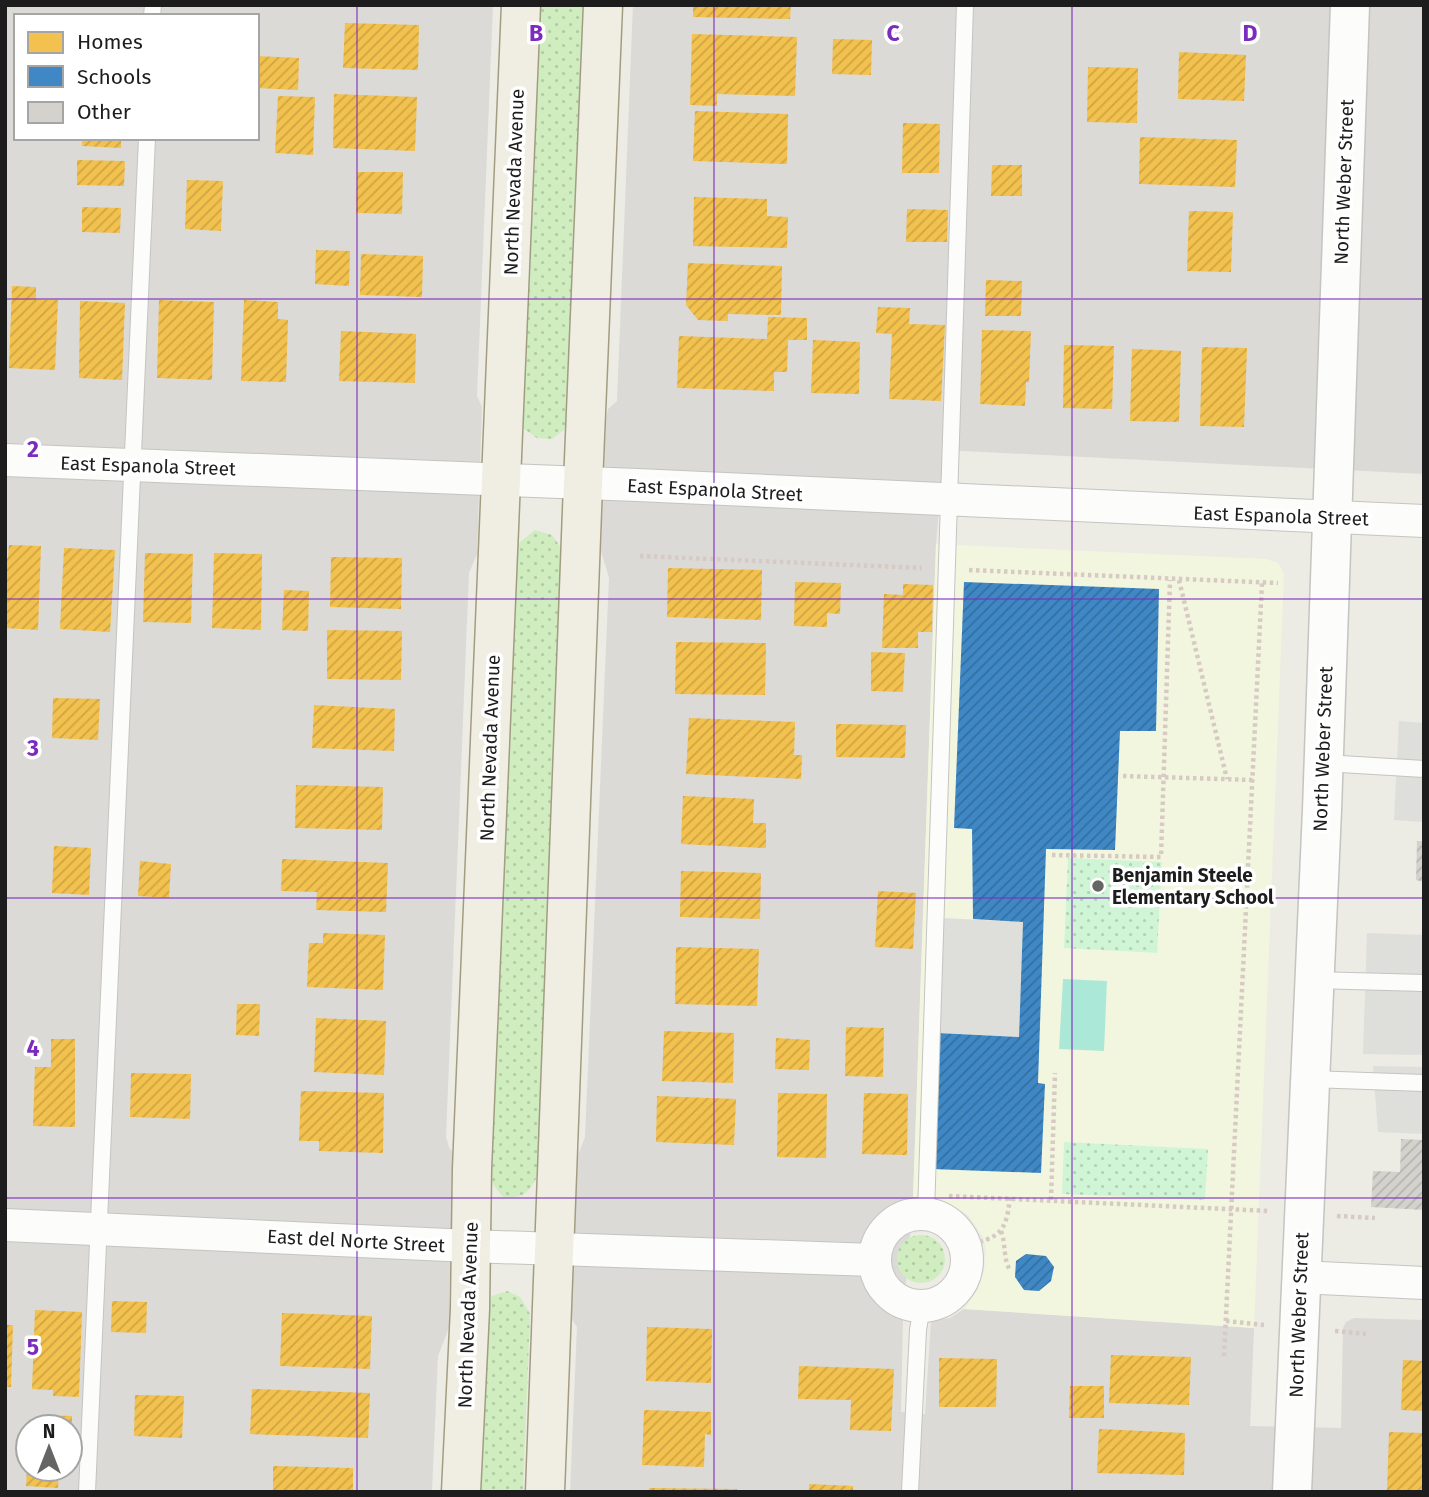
<svg xmlns="http://www.w3.org/2000/svg" width="1429" height="1497" viewBox="0 0 1429 1497" font-family="'Fira Sans',sans-serif">
<defs>
<pattern id="grass-dots" width="8" height="8" patternUnits="userSpaceOnUse" patternTransform="scale(1.75)"><rect width="8" height="8" fill="#d0edc0"/><path d="M2 2h.1M6 6h.1" fill="none" stroke="#b2cba5" stroke-width="1.8" stroke-linecap="round"/></pattern>
<pattern id="park-dots" width="8" height="8" patternUnits="userSpaceOnUse" patternTransform="scale(1.75)"><rect width="8" height="8" fill="#d0f5d6"/><path d="M2 2h.1M6 6h.1" fill="none" stroke="#b2d2b7" stroke-width="1.8" stroke-linecap="round"/></pattern>
<pattern id="homes-hatch" width="6" height="6" patternUnits="userSpaceOnUse" patternTransform="scale(1.75)"><rect width="6" height="6" fill="#f2c14e"/><path d="M-1 1l2-2M0 6l6-6M5 7l2-2" fill="none" stroke="#cfa544"/></pattern>
<pattern id="schools-hatch" width="6" height="6" patternUnits="userSpaceOnUse" patternTransform="scale(1.75)"><rect width="6" height="6" fill="#3f88c5"/><path d="M-1 1l2-2M0 6l6-6M5 7l2-2" fill="none" stroke="#346f9f"/></pattern>
<pattern id="building-hatch" width="6" height="6" patternUnits="userSpaceOnUse" patternTransform="scale(1.75)"><rect width="6" height="6" fill="#d4d2cd"/><path d="M-1 1l2-2M0 6l6-6M5 7l2-2" fill="none" stroke="#b6b4b0"/></pattern>
</defs>
<rect width="100%" height="100%" fill="#ecebe4"/>
<g fill="#dbdad6" fill-rule="evenodd">
<path d="M 5,5 L 493,5 L 477,396 L 482,407 L 477,554 L 469,573 L 446,1137 L 449,1147 L 454,1154 L 449,1300 L 451,1317 L 448,1330 L 438,1356 L 432,1492 L 5,1492 ZM 16,16 L 257,16 L 257,138 L 16,138 ZM 28,1427 L 70,1427 L 70,1469 L 28,1469 Z"/>
<polygon points="633,5 1424,5 1424,474 944,450 936,544 913,1199 903,1318 901,1412 925,1414 931,1321 950,1318 964,1309 1254,1328 1250,1426 1341,1428 1343,1328 1346,1322 1354,1318 1424,1320 1424,1492 570,1492 577,1327 570,1317 576,1160 585,1137 609,578 601,551 606,419 608,409 617,401"/>
</g>
<polygon fill="#f3f6de" points="936,544 1266,559 1278,563 1284,573 1254,1328 964,1309 977,1291 984,1271 986,1249 983,1237 968,1215 958,1209 945,1203 913,1199"/>
<g fill="url(#grass-dots)">
<polygon points="535,5 587,5 569,417 564,430 552,439 537,438 523,428 519,413"/>
<path d="M 535,530 L 552,535 L 564,552 L 538,1175 C 529,1192 524,1199 503,1197 L 494,1186 L 490,1173 L 512,559 L 520,542 Z"/>
<circle cx="921" cy="1259" r="24"/>
<polygon points="507,1291 520,1297 530,1314 523,1492 476,1492 484,1311 492,1296"/>
</g>
<g fill="url(#park-dots)">
<polygon points="1068,858 1162,862 1157,953 1064,948"/>
<polygon points="1064,1142 1208,1149 1205,1200 1062,1194"/>
</g>
<polygon fill="#ace8d8" points="1063,979 1107,981 1104,1051 1059,1049"/>
<g fill="#dededb">
<polygon points="1399,721 1424,723 1424,822 1394,820"/>
<polygon points="942,918 1023,922 1019,1037 937,1033"/>
<polygon points="1367,933 1424,935 1424,1055 1363,1054"/>
<polygon points="1373,1066 1424,1067 1424,1134 1378,1132"/>
</g>
<g fill="url(#homes-hatch)">
<polygon points="693,5 791,5 790,19 693,17"/>
<polygon points="345,23 419,25 418,70 343,68"/>
<polygon points="692,34 797,37 795,96 717,94 717,106 690,105"/>
<polygon points="833,39 872,40 871,75 832,74"/>
<polygon points="1179,52 1246,55 1244,101 1178,99"/>
<polygon points="257,56 299,58 298,90 257,88"/>
<polygon points="1088,67 1138,68 1137,123 1087,122"/>
<polygon points="334,94 417,97 415,151 333,148"/>
<polygon points="278,96 315,97 313,155 275,153"/>
<polygon points="695,111 788,114 787,164 693,161"/>
<polygon points="903,123 940,124 939,173 902,173"/>
<polygon points="1140,137 1237,140 1235,187 1139,184"/>
<polygon points="82,138 121,138 121,148 82,146"/>
<polygon points="77,160 125,161 124,186 77,185"/>
<polygon points="992,165 1022,165 1022,196 991,196"/>
<polygon points="357,172 403,172 402,214 356,213"/>
<polygon points="187,180 223,181 221,231 185,229"/>
<polygon points="694,197 767,199 767,216 788,217 787,248 693,246"/>
<polygon points="82,207 121,208 120,233 82,232"/>
<polygon points="907,209 948,210 947,242 906,242"/>
<polygon points="1189,211 1233,212 1231,272 1187,271"/>
<polygon points="316,250 350,251 349,286 315,284"/>
<polygon points="361,254 423,256 422,297 360,295"/>
<polygon points="688,263 782,266 781,315 728,314 728,321 698,320 686,305"/>
<polygon points="986,280 1022,281 1021,316 985,316"/>
<polygon points="12,286 36,287 36,300 58,300 55,370 9,368"/>
<polygon points="159,300 214,302 212,380 157,378"/>
<polygon points="244,300 278,302 278,319 288,320 286,382 241,381"/>
<polygon points="80,301 125,303 122,380 79,378"/>
<polygon points="878,307 910,308 909,324 945,325 941,401 889,399 892,334 876,333"/>
<polygon points="768,317 807,318 807,340 788,340 787,372 774,372 774,391 677,388 679,336 767,339"/>
<polygon points="982,330 1031,331 1029,382 1026,382 1025,406 980,404"/>
<polygon points="341,331 416,334 415,383 339,381"/>
<polygon points="813,340 860,342 859,394 811,393"/>
<polygon points="1064,345 1114,346 1112,409 1063,408"/>
<polygon points="1202,347 1247,348 1244,427 1200,426"/>
<polygon points="1132,349 1181,351 1179,422 1130,421"/>
<polygon points="9,545 41,546 38,630 5,628 5,558 8,558"/>
<polygon points="64,548 115,550 110,632 60,629"/>
<polygon points="145,553 193,554 191,623 143,622"/>
<polygon points="214,553 262,554 261,630 212,628"/>
<polygon points="331,557 402,558 401,609 330,607"/>
<polygon points="668,568 762,570 761,620 667,617"/>
<polygon points="795,582 841,583 840,614 827,613 827,627 794,626"/>
<polygon points="903,584 933,585 932,632 918,632 918,648 882,648 884,594 903,595"/>
<polygon points="284,590 309,591 308,631 282,630"/>
<polygon points="327,630 402,631 401,680 327,679"/>
<polygon points="676,642 766,643 765,695 675,694"/>
<polygon points="871,652 905,653 903,692 871,691"/>
<polygon points="53,698 100,699 98,740 52,738"/>
<polygon points="314,705 395,709 394,751 312,748"/>
<polygon points="689,718 795,722 794,755 802,755 801,779 686,774"/>
<polygon points="836,724 906,725 905,758 836,757"/>
<polygon points="296,785 383,787 382,830 295,828"/>
<polygon points="683,796 754,799 753,823 766,823 766,848 681,844"/>
<polygon points="54,846 91,848 89,895 52,893"/>
<polygon points="282,859 388,863 386,912 316,910 317,892 281,891"/>
<polygon points="140,861 171,864 169,898 138,896"/>
<polygon points="681,871 761,873 760,919 680,917"/>
<polygon points="878,891 916,893 913,949 875,947"/>
<polygon points="323,933 385,935 383,990 307,987 309,943 323,943"/>
<polygon points="676,947 759,949 757,1006 675,1004"/>
<polygon points="237,1004 260,1004 259,1036 236,1035"/>
<polygon points="316,1018 386,1021 384,1075 314,1072"/>
<polygon points="846,1027 884,1028 883,1077 845,1076"/>
<polygon points="664,1031 734,1033 733,1083 662,1081"/>
<polygon points="776,1038 810,1040 809,1070 775,1069"/>
<polygon points="51,1039 75,1039 75,1127 33,1126 35,1067 51,1067"/>
<polygon points="131,1073 191,1074 190,1119 130,1117"/>
<polygon points="301,1091 384,1093 383,1153 319,1151 319,1141 299,1141"/>
<polygon points="778,1093 827,1094 826,1158 777,1157"/>
<polygon points="864,1093 908,1094 907,1155 862,1154"/>
<polygon points="657,1096 736,1099 734,1145 656,1142"/>
<polygon points="112,1301 147,1302 146,1333 111,1332"/>
<polygon points="35,1310 82,1312 79,1397 53,1396 53,1390 32,1389"/>
<polygon points="282,1313 372,1316 370,1369 280,1366"/>
<polygon points="5,1325 13,1325 11,1387 5,1387"/>
<polygon points="647,1327 712,1329 711,1383 646,1381"/>
<polygon points="1111,1355 1191,1357 1189,1405 1109,1403"/>
<polygon points="939,1358 997,1359 996,1407 939,1407"/>
<polygon points="1403,1360 1424,1361 1424,1411 1401,1410"/>
<polygon points="799,1366 894,1369 891,1431 850,1430 851,1400 798,1399"/>
<polygon points="1070,1386 1104,1386 1104,1418 1069,1418"/>
<polygon points="252,1389 370,1393 368,1438 250,1434"/>
<polygon points="135,1395 184,1396 182,1438 134,1436"/>
<polygon points="644,1410 711,1412 711,1435 705,1434 704,1467 642,1465"/>
<polygon points="41,1415 72,1416 72,1427 41,1427"/>
<polygon points="1099,1429 1185,1433 1184,1475 1097,1473"/>
<polygon points="1389,1432 1424,1433 1424,1492 1387,1492"/>
<polygon points="273,1466 353,1468 353,1492 273,1492"/>
<polygon points="27,1469 59,1469 58,1488 26,1486"/>
<polygon points="809,1484 853,1486 853,1492 809,1492"/>
<polygon points="649,1488 737,1489 737,1492 649,1492"/>
</g>
<g fill="url(#schools-hatch)">
<polygon points="964,582 1159,589 1156,731 1120,731 1115,850 1046,849 1038,1083 1045,1084 1041,1173 932,1169 937,1033 1019,1037 1023,922 973,919 972,829 954,828"/>
<polygon points="1026,1254 1046,1256 1054,1267 1051,1281 1039,1291 1024,1290 1015,1277 1016,1261"/>
</g>
<g fill="url(#building-hatch)">
<polygon points="1417,841 1424,841 1424,882 1416,880"/>
<polygon points="1401,1139 1424,1140 1424,1210 1371,1207 1373,1171 1400,1172"/>
</g>
<g fill="none" stroke-linecap="round" stroke-linejoin="round">
<defs>
<g id="service">
<polyline points="152,16 153,5"/>
<polyline points="1324,763 1424,769"/>
<polyline points="1314,980 1424,983"/>
<polyline points="1310,1079 1424,1083"/>
<polyline points="926,1213 965,5"/>
<polyline points="87,1492 147,138"/>
<polyline points="910,1492 918,1330 922,1306"/>
</g>
<g id="minor">
<polyline points="5,460 637,485 1424,521"/>
<circle cx="921" cy="1260" r="46"/>
<polyline points="5,1225 470,1246 874,1260"/>
<polyline points="1300,1277 1424,1283"/>
</g>
<polyline id="tertiary" points="1292,1492 1322,810 1350,5"/>
<g id="primary">
<polyline points="461,1492 470,1309 472,1169 521,5"/>
<polyline points="545,1492 583,484 603,5"/>
</g>
</defs>
<use href="#service" stroke="#c4c4c1" stroke-width="18"/>
<use href="#minor" stroke="#c4c4c1" stroke-width="34"/>
<use href="#tertiary" stroke="#c4c4c1" stroke-width="41"/>
<use href="#primary" stroke="#a29d81" stroke-width="41"/>
<g stroke="#d7cac4" stroke-width="4.5" stroke-dasharray="3.5 3.5" stroke-linecap="butt">
<polyline points="640,556 922,568"/>
<polyline points="969,570 1278,583"/>
<polyline points="1179,580 1227,779"/>
<polyline points="1123,776 1253,780"/>
<polyline points="1052,855 1161,857 1170,580"/>
<polyline points="949,1196 1269,1211"/>
<polyline points="1051,1200 1055,1073"/>
<polyline points="1337,1216 1375,1218"/>
<path d="M 1001,1231 C 1006,1244 1003,1259 1010,1270"/>
<path d="M 966,1246 C 999,1237 1006,1234 1010,1198"/>
<polyline points="1226,1321 1264,1325"/>
<polyline points="1335,1331 1366,1334"/>
<polyline points="1224,1356 1262,583"/>
</g>
<use href="#service" stroke="#fcfcfb" stroke-width="16"/>
<use href="#minor" stroke="#fcfcfb" stroke-width="32"/>
<use href="#tertiary" stroke="#fcfcfb" stroke-width="38"/>
<use href="#primary" stroke="#f0eee3" stroke-width="38"/>
</g>
<path fill="none" stroke="#7b2cbf" stroke-width="2" stroke-opacity="0.55" d="M 357,5 L 357,1492M 714,5 L 714,1492M 1072,5 L 1072,1492M 5,299 L 1424,299M 5,599 L 1424,599M 5,898 L 1424,898M 5,1198 L 1424,1198"/>
<circle fill="#656563" stroke="#fff" stroke-width="2.5" cx="1098" cy="886" r="7"/>
<g text-anchor="middle" dominant-baseline="central" stroke-width="7" stroke-linejoin="round" paint-order="stroke">
<g font-size="19" fill="#1d1d1d" stroke="#fff">
<text transform="translate(514 182) rotate(-88)">North Nevada Avenue</text>
<text transform="translate(1344 182) rotate(-88)">North Weber Street</text>
<text transform="translate(148 466) rotate(2)">East Espanola Street</text>
<text transform="translate(715 490) rotate(3)">East Espanola Street</text>
<text transform="translate(1281 516) rotate(2)">East Espanola Street</text>
<text transform="translate(490 748) rotate(-88)">North Nevada Avenue</text>
<text transform="translate(1323 749) rotate(-88)">North Weber Street</text>
<text transform="translate(356 1241) rotate(3)">East del Norte Street</text>
<text transform="translate(468 1315) rotate(-88)">North Nevada Avenue</text>
<text transform="translate(1299 1315) rotate(-88)">North Weber Street</text>
</g>
<g font-size="19" font-weight="bold" fill="#1d1d1d" stroke="#fff" text-anchor="start">
<text x="1112" y="875">Benjamin Steele<tspan x="1112" dy="22">Elementary School</tspan></text>
</g>
</g>
<g font-size="23" text-anchor="middle" font-weight="bold" fill="#7b2cbf" stroke="#fff" stroke-width="7" stroke-linejoin="round" paint-order="stroke">
<text x="536" y="41">B</text>
<text x="893" y="41">C</text>
<text x="1250" y="41">D</text>
<text x="33" y="457">2</text>
<text x="33" y="756">3</text>
<text x="33" y="1056">4</text>
<text x="33" y="1355">5</text>
</g>
<rect width="1429" height="1497" fill="none" stroke="#1d1d1d" stroke-width="14"/>
<rect x="14" y="14" width="245" height="126" fill="#ffffff" stroke="#a5a5a5" stroke-width="2"/>
<rect x="28" y="32" width="35" height="21" fill="#f2c14e" stroke="#a5a5a5" stroke-width="2"/>
<text x="77" y="49" font-size="21" fill="#1d1d1d">Homes</text>
<rect x="28" y="66" width="35" height="21" fill="#3f88c5" stroke="#a5a5a5" stroke-width="2"/>
<text x="77" y="84" font-size="21" fill="#1d1d1d">Schools</text>
<rect x="28" y="102" width="35" height="21" fill="#d4d2cd" stroke="#a5a5a5" stroke-width="2"/>
<text x="77" y="119" font-size="21" fill="#1d1d1d">Other</text>
<g transform="translate(49 1448)"><circle r="33" fill="#ffffff" stroke="#a5a5a5" stroke-width="2"/>
<path d="M0-5L12 26L0 18L-12 26Z" fill="#656563"/>
<text y="-10" font-size="19" font-weight="bold" text-anchor="middle" fill="#1d1d1d">N</text>
</g>
</svg>
